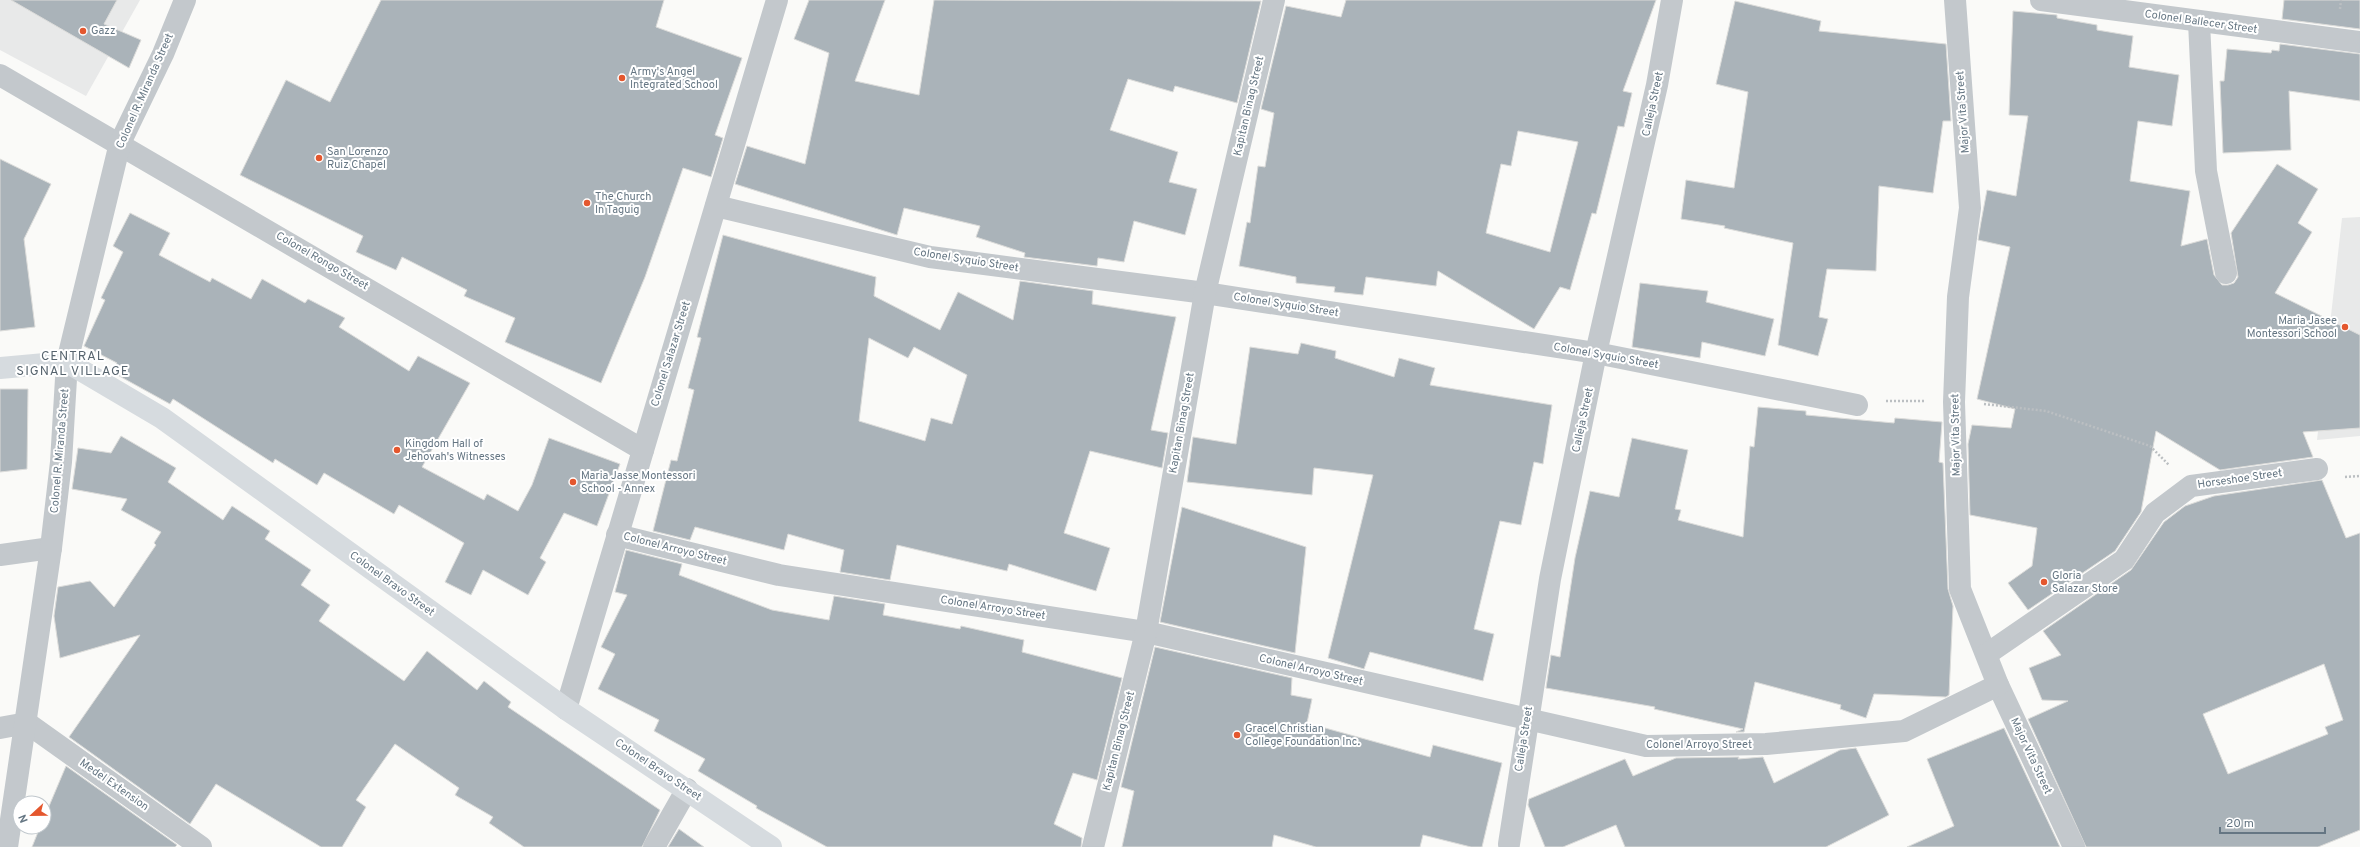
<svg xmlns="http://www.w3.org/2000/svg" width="2360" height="847" viewBox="0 0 2360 847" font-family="Overpass,sans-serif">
<rect width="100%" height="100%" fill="#fafaf8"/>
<g fill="#e8e9e9">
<polygon points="0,0 140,0 86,96 0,50"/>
<polygon points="2360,217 2360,436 2317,440 2342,218"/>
</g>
<g fill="#aab3b9" stroke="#dcdcda" fill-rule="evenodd">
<polygon points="11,0 117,0 104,24 141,40 129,68"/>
<polygon points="381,0 664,0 656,27 742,58 715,135 723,138 711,177 683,168 645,277 601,383 505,342 515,318 464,296 467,290 402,257 396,270 356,252 363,236 240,175 286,80 330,102"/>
<polygon points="809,0 885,0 855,81 919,95 934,0 1261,1 1237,103 1175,86 1173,92 1128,79 1110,130 1178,152 1169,182 1197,189 1185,235 1134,221 1124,262 1098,258 1097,266 1024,257 1025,253 976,237 980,226 904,208 897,235 735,184 747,146 805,164 829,53 794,39"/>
<path d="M 1346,0 L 1656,0 L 1623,91 L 1632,93 L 1624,127 L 1618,126 L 1596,214 L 1592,213 L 1570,290 L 1560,287 L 1534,329 L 1438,271 L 1436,286 L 1366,277 L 1363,295 L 1334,292 L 1335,287 L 1296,283 L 1296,277 L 1239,266 L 1247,222 L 1250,223 L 1258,166 L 1265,167 L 1274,113 L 1261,109 L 1286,6 L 1341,17 ZM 1518,131 L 1578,142 L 1550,252 L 1486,233 L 1501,164 L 1511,166 Z"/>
<polygon points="2284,0 2360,0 2360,29 2282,19"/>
<polygon points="1735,1 1821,21 1819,31 1946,44 1951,121 1943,121 1933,193 1879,186 1876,271 1827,269 1819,317 1828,319 1818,356 1778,345 1793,243 1724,228 1725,226 1681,219 1686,180 1734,188 1748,92 1716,84"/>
<polygon points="2013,11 2057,15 2057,18 2097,25 2097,30 2133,36 2129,67 2179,75 2172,126 2138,121 2130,181 2190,191 2181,246 2207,239 2214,275 2222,285 2228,285 2234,283 2238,277 2231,233 2277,164 2318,189 2298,223 2312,232 2275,293 2360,335 2360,428 2303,432 2313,457 2220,470 2156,431 2141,512 2115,551 2028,610 2008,583 2032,566 2037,528 1970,515 1968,444 1972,425 2011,428 2015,409 1977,399 2010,247 1978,240 1981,222 1987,190 2016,196 2028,116 2009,115"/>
<polygon points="2280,44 2360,54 2360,101 2289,91 2291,150 2223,153 2220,81 2224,81 2227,49 2271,53 2272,50 2279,51"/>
<polygon points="0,159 51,184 24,239 35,327 0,331"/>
<polygon points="130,213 170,233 159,255 210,282 212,278 251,299 262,279 305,303 308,299 345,318 339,327 409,371 418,356 470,383 422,467 484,500 487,494 518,511 532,485 549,438 620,464 597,526 564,513 540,558 546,562 528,595 483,570 471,595 445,582 464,543 399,505 394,514 324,473 317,485 275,459 273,463 173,399 170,404 112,372 117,363 84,346 105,300 101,298 123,252 113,246"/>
<path d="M 723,235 L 876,277 L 874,296 L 940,330 L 958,292 L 1013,320 L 1020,281 L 1093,291 L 1092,304 L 1176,317 L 1151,430 L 1168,433 L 1162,468 L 1090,451 L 1064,533 L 1110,548 L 1096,591 L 1009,564 L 1007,571 L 897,545 L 890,580 L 840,572 L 844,550 L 788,534 L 784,550 L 695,527 L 690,540 L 653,531 L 671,460 L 677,461 L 694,390 L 688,388 L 701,338 L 697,337 ZM 869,338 L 908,358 L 914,347 L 967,375 L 952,424 L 931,418 L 925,441 L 859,421 Z"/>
<polygon points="1640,283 1708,291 1706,302 1774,319 1765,356 1702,342 1700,358 1632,347"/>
<polygon points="1301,343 1336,351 1335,358 1394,377 1399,358 1435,368 1430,385 1552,405 1543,464 1534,462 1521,525 1500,521 1474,629 1494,634 1483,681 1370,652 1364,669 1328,658 1373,475 1314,468 1312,495 1187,482 1193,437 1236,444 1250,347 1298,354"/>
<polygon points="0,389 28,389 27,469 0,472"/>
<polygon points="1758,407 1806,411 1806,415 1894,423 1895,418 1942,422 1939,462 1943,463 1948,589 1953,606 1949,695 1946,697 1874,694 1866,718 1840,709 1841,705 1755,682 1744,732 1736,732 1743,729 1654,709 1655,707 1546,688 1551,655 1560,657 1575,558 1590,491 1619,497 1632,438 1688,450 1675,509 1681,510 1678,520 1743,537 1750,446 1754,447"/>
<polygon points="121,436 176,468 168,482 223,520 232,506 270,531 265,539 311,570 301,585 330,605 319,621 404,681 427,651 477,690 484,681 511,702 508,707 660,810 642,847 524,847 489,823 493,817 455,795 459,788 395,744 356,800 366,807 342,847 321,847 216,784 190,824 69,737 140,635 60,658 54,616 58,587 90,581 114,607 156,545 154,543 161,532 121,510 127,499 72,489 78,448 111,453"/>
<path d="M 2322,480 L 2346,538 L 2360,533 L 2360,830 L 2318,847 L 2086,847 L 2028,719 L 2068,701 L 2042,700 L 2029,668 L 2061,655 L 2043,631 L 2131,570 L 2164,522 L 2185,506 L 2214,496 ZM 2324,664 L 2343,720 L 2325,727 L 2328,734 L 2228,774 L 2203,714 Z"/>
<polygon points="1182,507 1306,547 1295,653 1160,622"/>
<polygon points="626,550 682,564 679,575 772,610 829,620 834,596 885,604 883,615 960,629 961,626 1024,640 1022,652 1122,678 1097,780 1073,773 1054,824 1082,838 1081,847 827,847 756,808 757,806 698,771 705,759 654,731 659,720 598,689 615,654 601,647 627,595 615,592"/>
<polygon points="1155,647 1292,678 1291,695 1312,699 1307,723 1430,757 1433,745 1502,763 1482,847 1471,847 1423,835 1420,847 1316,847 1274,835 1272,847 1122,847 1134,791 1121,787"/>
<polygon points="2004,728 2060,847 1907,847 1954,826 1927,759"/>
<polygon points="1856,748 1889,815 1826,847 1625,847 1616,825 1563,847 1545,847 1528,805 1529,799 1625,759 1633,776 1676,758 1739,757 1738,759 1763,757 1774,783 1840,750"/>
<polygon points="66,766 177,845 175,847 32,847 40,827 44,827 44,818"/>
<polygon points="679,829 704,847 668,847"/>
</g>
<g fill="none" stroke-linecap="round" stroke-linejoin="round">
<g stroke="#bbbfc2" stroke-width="2.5" stroke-dasharray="2 2" stroke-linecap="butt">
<polyline points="2340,9 2341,0"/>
<polyline points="1886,401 1925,401"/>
<polyline points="1984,404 2046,411 2150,446 2169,465"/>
<polyline points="2345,477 2360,476"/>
</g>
<g stroke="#c3c8cc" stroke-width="22">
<polyline points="1955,0 1970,208 1958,297 1954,402 1960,589 1998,685 2074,847"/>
<polyline points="2041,0 2360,42"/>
<polyline points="2199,22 2206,171 2226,273"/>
<polyline points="0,75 643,450"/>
<polyline points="716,206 930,257 1205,293 1596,353 1857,405"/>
<polyline points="617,535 779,575 1146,632 1646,746 1766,744 1904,731 1998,685"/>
<polyline points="0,555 51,548"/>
<polyline points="1987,654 2124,560 2155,513 2191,486 2317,469"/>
<polyline points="566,709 777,0"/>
<polyline points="0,728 27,723 201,847"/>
<polyline points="1509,844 1550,579 1596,353 1657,85 1672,0"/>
<polyline points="7,847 51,548 61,462 67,362 120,143 163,54 185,0"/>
<polyline points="654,847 687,789"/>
<polyline points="1093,847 1146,632 1205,293 1274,0"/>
</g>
<polyline stroke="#d6dbdf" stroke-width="22" points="0,368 67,362 162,418 566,709 771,847"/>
</g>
<g fill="#e4572e" stroke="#fff" stroke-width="1.5">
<circle cx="83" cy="31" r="4"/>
<circle cx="622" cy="78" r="4"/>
<circle cx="319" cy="158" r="4"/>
<circle cx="587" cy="203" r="4"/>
<circle cx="2345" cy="327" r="4"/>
<circle cx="397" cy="450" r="4"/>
<circle cx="573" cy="482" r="4"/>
<circle cx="2044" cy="582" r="4"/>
<circle cx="1237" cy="735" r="4"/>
</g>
<g text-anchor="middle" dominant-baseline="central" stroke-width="4" stroke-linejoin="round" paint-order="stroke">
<g font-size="11" fill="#657683" stroke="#fff">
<text transform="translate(2201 22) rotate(8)">Colonel Ballecer Street</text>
<text transform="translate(145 91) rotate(-66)">Colonel R. Miranda Street</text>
<text transform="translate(1653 104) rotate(-78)">Calleja Street</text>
<text transform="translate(1249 106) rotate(-77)">Kapitan Binag Street</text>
<text transform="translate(1963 112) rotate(-94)">Major Vita Street</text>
<text transform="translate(966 260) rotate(9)">Colonel Syquio Street</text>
<text transform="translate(322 261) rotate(30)">Colonel Rongo Street</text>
<text transform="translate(1286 305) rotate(9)">Colonel Syquio Street</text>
<text transform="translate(671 354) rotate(-73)">Colonel Salazar Street</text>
<text transform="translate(1606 356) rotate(10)">Colonel Syquio Street</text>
<text transform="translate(1583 420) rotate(-78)">Calleja Street</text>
<text transform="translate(1182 423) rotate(-80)">Kapitan Binag Street</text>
<text transform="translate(1956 435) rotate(-91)">Major Vita Street</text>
<text transform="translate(60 451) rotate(-85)">Colonel R. Miranda Street</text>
<text transform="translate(2240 479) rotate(-8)">Horseshoe Street</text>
<text transform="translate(675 549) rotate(14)">Colonel Arroyo Street</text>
<text transform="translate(392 584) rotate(36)">Colonel Bravo Street</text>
<text transform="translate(993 608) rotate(9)">Colonel Arroyo Street</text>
<text transform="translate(1311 670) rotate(13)">Colonel Arroyo Street</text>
<text transform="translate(1524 739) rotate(-81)">Calleja Street</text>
<text transform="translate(1119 741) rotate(-76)">Kapitan Binag Street</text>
<text x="1699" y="745">Colonel Arroyo Street</text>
<text transform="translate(2031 756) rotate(65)">Major Vita Street</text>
<text transform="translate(658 770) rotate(34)">Colonel Bravo Street</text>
<text transform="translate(114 785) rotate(35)">Medel Extension</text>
</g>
<g font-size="11" fill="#657683" stroke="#fff" text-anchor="start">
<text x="91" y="31">Gazz</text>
<text x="630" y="72">Army's Angel<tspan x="630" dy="13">Integrated School</tspan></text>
<text x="327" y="152">San Lorenzo<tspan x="327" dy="13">Ruiz Chapel</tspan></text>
<text x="595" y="197">The Church<tspan x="595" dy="13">In Taguig</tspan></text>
<text x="2337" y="321" text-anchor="end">Maria Jasee<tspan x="2337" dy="13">Montessori School</tspan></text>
<text x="405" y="444">Kingdom Hall of<tspan x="405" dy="13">Jehovah's Witnesses</tspan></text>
<text x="581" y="476">Maria Jasse Montessori<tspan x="581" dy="13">School - Annex</tspan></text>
<text x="2052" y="576">Gloria<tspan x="2052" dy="13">Salazar Store</tspan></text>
<text x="1245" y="729">Gracel Christian<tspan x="1245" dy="13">College Foundation Inc.</tspan></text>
</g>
<g font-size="13" letter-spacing="1" fill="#57646e" stroke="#fff">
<text x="73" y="357">CENTRAL<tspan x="73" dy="15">SIGNAL VILLAGE</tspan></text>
</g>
</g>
<g transform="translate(32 815) rotate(248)"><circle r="19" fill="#ffffff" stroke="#c1c8cd"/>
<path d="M0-3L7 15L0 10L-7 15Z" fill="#e4572e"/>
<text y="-6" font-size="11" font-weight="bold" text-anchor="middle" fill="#657683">N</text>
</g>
<path d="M2220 827v6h105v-6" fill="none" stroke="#657683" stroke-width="2"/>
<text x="2226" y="827" font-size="12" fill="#657683" stroke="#ffffff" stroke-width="3" paint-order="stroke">20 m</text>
</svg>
